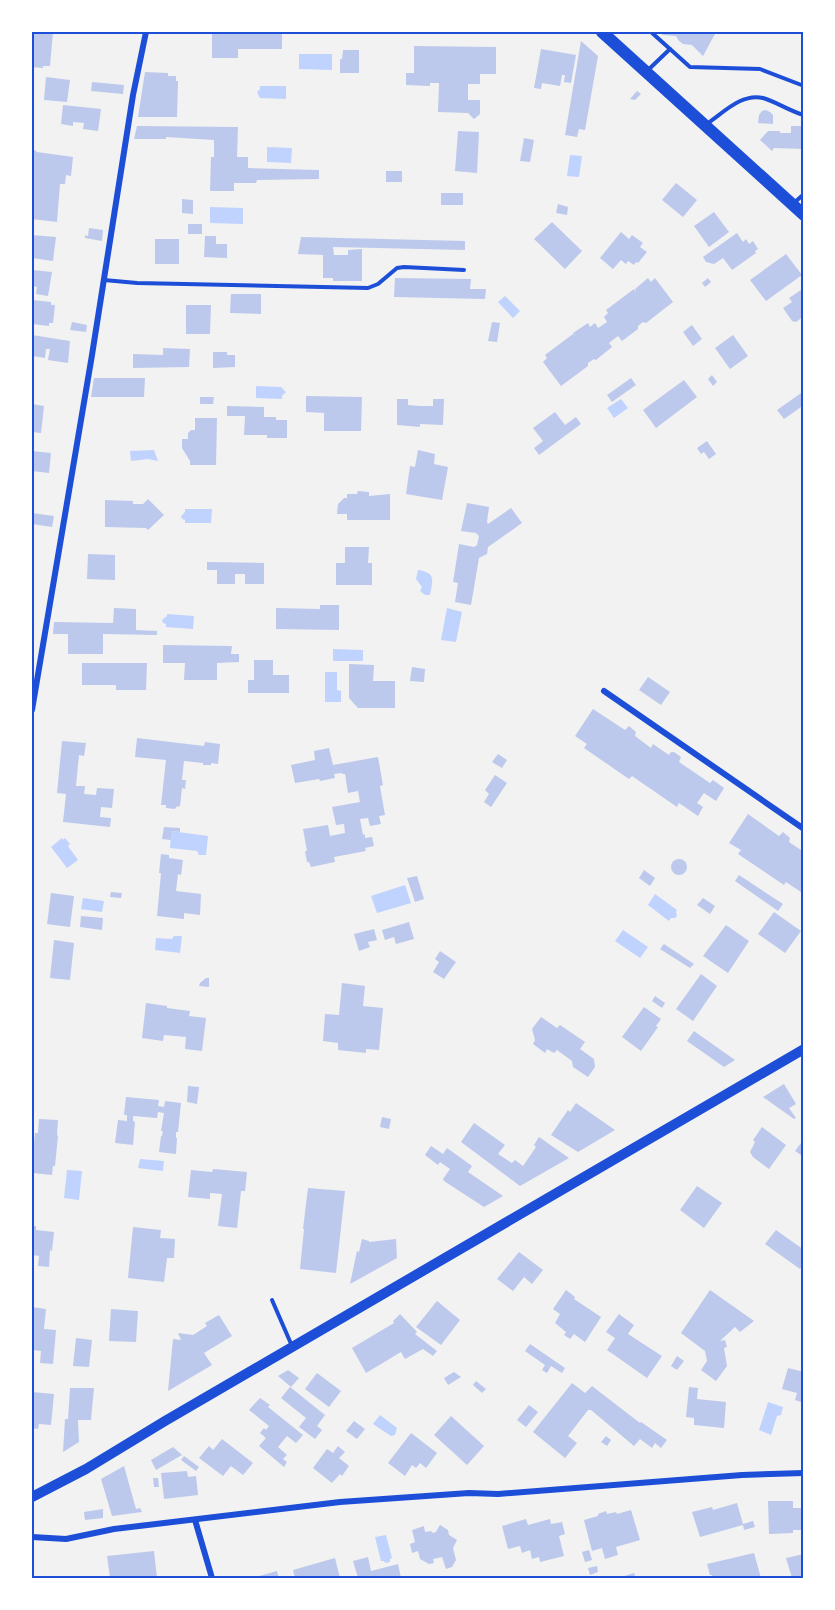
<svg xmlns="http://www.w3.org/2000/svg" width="835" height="1610" viewBox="0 0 835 1610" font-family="Cabin,sans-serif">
<rect width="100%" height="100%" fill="#f2f2f2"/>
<g fill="#bfd3fe">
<polygon points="299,54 332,54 332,70 299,69"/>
<polygon points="260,86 286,86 286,99 260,98 257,92 260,89"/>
<polygon points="267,147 292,148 291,163 267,162"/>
<polygon points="570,155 582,156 579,177 567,176"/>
<polygon points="210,207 243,208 243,224 210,223"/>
<polygon points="505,296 520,311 513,318 498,302"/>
<polygon points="256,386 281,387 286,392 282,396 282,399 256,398"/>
<polygon points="621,399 628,408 614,418 607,408"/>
<polygon points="154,450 158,461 148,459 131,461 130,451"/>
<polygon points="185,509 212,509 211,523 185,523 185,520 182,519 181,516 185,512"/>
<path d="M 418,570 C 436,573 433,580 430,595 L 425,595 L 420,591 L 422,587 L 416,579 Z"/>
<polygon points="447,608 462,612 456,642 441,640"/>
<polygon points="167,614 194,616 193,629 166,627 166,624 163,623 162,620 167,616"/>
<polygon points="333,649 363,650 363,661 333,661"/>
<polygon points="325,672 337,672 337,690 341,691 341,702 325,702"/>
<polygon points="171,831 208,836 206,855 199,855 197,851 170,848"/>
<polygon points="62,838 63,840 65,838 70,844 68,846 78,860 67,868 51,847"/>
<polygon points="405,885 411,903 377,913 371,896"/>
<polygon points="655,894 677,910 676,912 677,916 675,918 671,918 669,921 648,905"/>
<polygon points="83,898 104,901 102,912 81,909"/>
<polygon points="623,930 648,947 640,958 615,941"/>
<polygon points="174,936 182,936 180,953 155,950 156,938 172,939"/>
<polygon points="140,1159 164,1161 163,1171 138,1168"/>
<polygon points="67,1170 82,1171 79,1200 64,1198"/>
<polygon points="768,1402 783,1407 781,1415 777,1416 771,1435 759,1430"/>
<polygon points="380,1415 397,1428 395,1435 391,1436 373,1424"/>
<polygon points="386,1535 392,1558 390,1559 390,1562 385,1563 384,1561 381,1561 375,1537"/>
</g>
<g fill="#bdc9ec">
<polygon points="32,32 53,32 50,66 43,66 43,68 32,67"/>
<polygon points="212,32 282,32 282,49 238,49 238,58 212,58"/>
<polygon points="660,32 716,32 703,56 692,45 683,44 679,41 676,36 663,35"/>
<polygon points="581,41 598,56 585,130 579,129 577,137 565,135"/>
<polygon points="414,46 496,47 496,74 480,74 480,84 468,84 468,100 480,100 480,114 474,119 468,113 438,112 439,83 430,83 430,86 406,85 406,73 414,73"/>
<polygon points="541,49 576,55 571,83 564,82 565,75 562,75 560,86 542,83 541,89 534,88"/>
<polygon points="343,50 359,50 359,73 340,73 340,59 342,59"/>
<polygon points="145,72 168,73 168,76 176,76 176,81 178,81 177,117 138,117"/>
<polygon points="46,77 70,80 67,102 44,100"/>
<polygon points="92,82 124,85 123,94 91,91"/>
<polygon points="637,91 641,94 635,100 630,99"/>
<polygon points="63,105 101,109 98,131 83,129 84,123 73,122 73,126 61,124"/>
<polygon points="766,110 770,112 773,115 773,124 758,123 759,115 762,111"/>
<polygon points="137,126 238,127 237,157 248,157 248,168 319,170 319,179 257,180 256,183 234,183 234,191 210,191 211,157 214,157 214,140 166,137 166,139 134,139"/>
<polygon points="791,126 804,126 804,149 774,148 772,151 760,140 768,131 780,131 780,133 791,133"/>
<polygon points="458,131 479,132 477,173 455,171"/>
<polygon points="524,138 534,140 530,162 520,161"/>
<polygon points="33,149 37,152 73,157 71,176 66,175 65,184 60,184 57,222 32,219 32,166"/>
<rect x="386" y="171" width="16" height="11"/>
<polygon points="676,183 697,200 683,217 662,200"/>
<rect x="441" y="193" width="22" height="12"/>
<polygon points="182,199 193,200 193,214 182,213"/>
<polygon points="558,204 568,207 567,215 556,213"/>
<polygon points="714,212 729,232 709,247 694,226"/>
<polygon points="552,222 582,251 565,269 534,239"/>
<rect x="188" y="224" width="14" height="10"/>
<polygon points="89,228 103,230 102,241 85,238 85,235 88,236"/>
<polygon points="621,232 629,239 632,235 643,243 640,247 647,252 638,263 636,262 634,265 628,261 626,264 621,260 613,269 600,258"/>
<polygon points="737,233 743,242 746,239 749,244 753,241 758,249 755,251 756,253 732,270 723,258 714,264 706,262 703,257"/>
<polygon points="32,235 56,237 53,261 32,258"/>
<polygon points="205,236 216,236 216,244 227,244 227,258 204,257"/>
<polygon points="301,237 465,241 465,250 333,247 334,255 348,255 348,250 362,249 362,281 333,281 333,278 323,278 323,255 298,254"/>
<rect x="155" y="239" width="24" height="25"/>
<polygon points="786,254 802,275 766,301 750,280"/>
<polygon points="32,270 52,272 48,296 36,294 37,287 32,286"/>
<polygon points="395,278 471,279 470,289 486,289 485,299 394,297"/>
<polygon points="648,278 651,282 655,278 673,302 646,323 643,322 638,326 638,329 622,341 618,336 609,343 612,347 596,360 594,359 588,363 588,366 561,386 543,362 547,358 545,355 573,334 575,337 573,333 588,323 590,327 595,323 598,328 607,322 604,317 608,313 606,310 634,289 636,293 635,289"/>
<polygon points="708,278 711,282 705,287 702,283"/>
<polygon points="804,288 804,316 796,322 792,321 783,308 792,302 789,298"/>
<polygon points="231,294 261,294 261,314 230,313"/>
<polygon points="32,300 51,302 51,305 55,305 53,323 49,323 49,326 32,324"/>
<polygon points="186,305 211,305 210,334 186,334"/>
<polygon points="72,322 87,325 86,332 70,330"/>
<polygon points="492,322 500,323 497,342 488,341"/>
<polygon points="692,325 702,339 693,346 683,332"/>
<polygon points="32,335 70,341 68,363 48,360 50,349 46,349 45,358 32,356"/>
<polygon points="733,335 748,356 730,369 715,348"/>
<polygon points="163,348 190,349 189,367 133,368 133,354 163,355"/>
<polygon points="213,352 227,352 227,355 235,355 235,367 213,368"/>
<polygon points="712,375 717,382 713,386 708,379"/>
<polygon points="94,378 145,378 144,397 91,397"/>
<polygon points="631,378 636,385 612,402 607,395"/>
<polygon points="684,380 697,397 656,428 643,410"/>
<polygon points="804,391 804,405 784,419 777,410"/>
<polygon points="306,396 362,397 361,431 324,431 324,413 306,412"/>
<polygon points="200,397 214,397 213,404 200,404"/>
<polygon points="397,399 408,399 408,405 420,406 433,406 433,399 444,399 443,425 420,424 420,427 397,425"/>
<polygon points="32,404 44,406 41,433 32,432"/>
<polygon points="227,406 264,407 264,417 276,417 276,420 287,420 287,438 267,438 267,435 244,435 245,416 227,416"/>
<polygon points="555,412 565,425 576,417 581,424 539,455 534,448 543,441 533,428"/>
<polygon points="195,418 217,418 216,465 190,465 190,461 182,448 182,439 188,439 188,433 191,430 195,430"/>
<polygon points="707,441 716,454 709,459 704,452 701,454 697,448"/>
<polygon points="418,450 435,454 434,464 448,467 442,500 406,494 410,466 415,467"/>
<polygon points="32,451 51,453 49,473 32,471"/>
<polygon points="358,491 369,492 369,496 390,494 390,520 347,520 347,514 337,514 338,504 344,498 347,498 347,494 357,494"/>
<polygon points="148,499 164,515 148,530 146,528 105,527 105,500 133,501 133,504 143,504"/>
<polygon points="467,503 489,507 487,522 488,524 511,508 522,523 488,547 487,554 479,558 471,605 455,602 458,583 453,582 459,544 474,547 477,545 479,536 476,533 461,531"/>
<polygon points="32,513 54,516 52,527 32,524"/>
<polygon points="345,547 369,547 368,563 372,563 372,585 336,585 336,563 345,563"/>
<polygon points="88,554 115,555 115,580 87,579"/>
<polygon points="207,562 264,563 264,584 245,584 245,574 235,574 235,584 217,584 217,570 207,570"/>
<polygon points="320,605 339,605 339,630 276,629 276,608 320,609"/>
<polygon points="114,608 136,609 136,630 157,631 157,635 103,634 103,654 68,654 68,634 53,634 54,622 113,623"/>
<polygon points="163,645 232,646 231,654 239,654 239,662 217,663 217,680 184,680 185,663 163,663"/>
<polygon points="254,660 273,660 273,675 289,675 289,693 248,693 248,680 254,680"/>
<polygon points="82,663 147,663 146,690 116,690 116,685 82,685"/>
<polygon points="349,664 374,665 373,681 395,681 395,708 358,708 349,698"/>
<polygon points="412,667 425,669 424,682 410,681"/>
<polygon points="648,677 670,692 661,705 639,690"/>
<polygon points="593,709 625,730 629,726 636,732 635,736 651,748 653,744 669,755 671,752 674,752 681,757 679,762 710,783 713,780 724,788 716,801 704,793 697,803 703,807 698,816 679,803 677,807 632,776 629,779 584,748 587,744 575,736"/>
<polygon points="137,738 204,746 205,742 220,744 218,764 211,763 211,765 203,765 203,763 184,761 182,780 186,780 185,789 182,788 180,806 176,807 175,809 166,808 166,805 161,805 166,760 135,757"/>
<polygon points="62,741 86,743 84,756 79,755 76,786 85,786 84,794 96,795 97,788 114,789 112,808 101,807 100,817 111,818 110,827 63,822 66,794 57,793"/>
<polygon points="329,748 333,765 378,757 383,785 380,786 385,815 379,816 381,824 370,826 368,818 360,819 363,835 365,834 365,838 372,837 374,846 365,848 366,851 334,857 335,862 311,867 309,862 307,862 305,851 307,851 303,829 328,825 330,836 345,833 344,824 336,825 332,807 360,802 358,791 348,793 345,774 342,774 342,773 334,774 335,778 320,781 319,779 295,783 291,765 315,760 314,751"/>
<polygon points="498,754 507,760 502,768 492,762"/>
<polygon points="495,775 507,783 491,807 484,802 489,794 485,790"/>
<polygon points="748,814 779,836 783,832 790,838 789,842 804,852 804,894 786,882 784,885 738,854 741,850 729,843"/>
<polygon points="164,827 180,828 180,832 171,831 171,840 162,839"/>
<polygon points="161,854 169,855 169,858 183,860 181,875 178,874 176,891 201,894 200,915 184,913 184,919 157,916 161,873 159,873"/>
<circle cx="679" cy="867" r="8"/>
<polygon points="644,870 655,878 650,886 639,878"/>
<polygon points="739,875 783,904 778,911 735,881"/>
<polygon points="417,876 424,899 415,902 407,878"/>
<polygon points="111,892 122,893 121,898 110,897"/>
<polygon points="51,893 74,896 70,927 47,924"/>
<polygon points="703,898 715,906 710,914 697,905"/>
<polygon points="774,912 801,931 785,953 758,934"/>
<polygon points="81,916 103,918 102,930 80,927"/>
<polygon points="409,922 414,939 396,944 394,937 385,940 382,930"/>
<polygon points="726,925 749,941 728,973 703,956"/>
<polygon points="374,929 377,940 368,942 370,947 359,951 354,934"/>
<polygon points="54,940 74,943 70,980 50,978"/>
<polygon points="664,944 694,964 690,968 660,949"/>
<polygon points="440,951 456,962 444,979 433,972 439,962 435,959"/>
<polygon points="701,974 717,986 693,1021 676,1009"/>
<polygon points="206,978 209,978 209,987 199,986 200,983"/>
<polygon points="342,983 365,986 363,1006 383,1008 379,1050 366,1049 366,1053 338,1050 338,1043 323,1041 325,1014 339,1015"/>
<polygon points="655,996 665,1003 662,1008 652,1001"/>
<polygon points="146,1003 167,1006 167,1008 190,1011 189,1016 206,1018 202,1051 185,1049 186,1037 164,1035 163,1041 142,1038"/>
<polygon points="644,1007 661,1019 656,1026 658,1027 641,1051 622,1037"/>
<polygon points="541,1017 557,1028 560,1025 585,1042 580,1049 594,1059 595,1067 588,1077 573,1067 572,1061 557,1050 554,1053 547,1049 545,1053 533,1044 535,1040 532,1029"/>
<polygon points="694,1031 735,1060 724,1067 687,1041"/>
<polygon points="784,1084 796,1104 789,1108 796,1118 794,1119 763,1097"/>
<polygon points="188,1086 199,1087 197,1104 187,1102"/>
<polygon points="126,1097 159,1100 158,1106 164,1107 165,1101 181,1103 178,1132 176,1132 176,1138 177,1138 176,1154 159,1152 161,1136 162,1136 163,1131 161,1131 164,1113 158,1112 157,1118 133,1116 133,1121 135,1122 133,1145 115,1143 118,1120 127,1121 127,1115 124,1115"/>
<polygon points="576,1103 615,1130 578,1152 551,1135 568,1110 570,1112"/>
<polygon points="382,1117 391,1119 389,1129 380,1127"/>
<polygon points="39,1119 58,1120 57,1135 58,1136 55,1166 53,1166 52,1175 33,1173 34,1164 32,1164 35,1133 38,1133"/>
<polygon points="474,1123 505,1145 498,1154 512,1163 515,1160 523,1166 536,1147 534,1145 539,1137 569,1158 520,1186 461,1142"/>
<polygon points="762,1127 786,1145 769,1169 753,1157 750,1152 755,1142 753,1140"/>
<polygon points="801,1143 804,1145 804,1157 795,1151"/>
<polygon points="431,1146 443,1154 447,1148 472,1166 468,1172 503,1196 484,1207 444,1181 443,1179 450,1169 440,1162 438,1165 425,1155"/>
<polygon points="213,1169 247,1172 245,1191 241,1191 237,1228 218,1226 222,1194 210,1193 210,1199 188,1197 191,1170 212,1172"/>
<polygon points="697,1186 722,1203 704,1228 680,1210"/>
<polygon points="308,1188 345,1191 336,1273 300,1269 304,1229 303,1229"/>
<polygon points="32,1226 36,1226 36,1230 54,1232 52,1251 50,1250 49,1267 38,1266 39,1256 32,1255"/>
<polygon points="133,1227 161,1230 160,1238 175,1239 174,1258 167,1258 164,1282 128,1278"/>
<polygon points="776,1230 804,1250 804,1264 800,1269 765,1244"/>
<polygon points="362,1239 369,1241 369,1242 396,1239 397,1258 350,1284 357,1251 359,1252"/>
<polygon points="519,1252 543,1270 532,1284 524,1277 513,1291 497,1279"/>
<polygon points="566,1290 575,1297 574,1299 601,1317 585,1342 574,1334 570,1339 564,1335 566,1332 555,1323 560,1314 553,1309"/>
<polygon points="710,1290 754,1321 740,1332 735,1327 720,1341 725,1340 727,1347 724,1348 727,1366 716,1381 701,1370 707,1361 705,1351 681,1333"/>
<polygon points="437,1301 460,1320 441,1345 416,1327"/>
<polygon points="32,1307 46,1309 44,1329 56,1330 53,1364 40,1363 41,1351 32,1350"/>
<polygon points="111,1309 138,1311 136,1342 109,1341"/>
<polygon points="400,1314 417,1332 415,1334 437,1351 433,1356 423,1349 405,1359 401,1352 366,1373 352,1348 394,1323 393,1321"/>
<polygon points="619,1314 634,1325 628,1334 662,1356 647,1378 607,1350 615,1338 606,1332"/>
<polygon points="219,1315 232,1336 204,1353 212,1365 168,1391 173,1339 181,1340 178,1333 193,1335 207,1326 205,1323"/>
<polygon points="76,1338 92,1340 89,1367 73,1366"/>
<polygon points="530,1344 565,1368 562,1373 551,1366 547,1373 542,1370 545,1365 525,1351"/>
<polygon points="677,1356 684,1361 677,1370 671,1366"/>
<polygon points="788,1368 804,1372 804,1403 795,1400 797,1393 782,1389"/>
<polygon points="288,1370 299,1378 291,1387 278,1376"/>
<polygon points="454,1372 461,1377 448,1385 444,1378"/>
<polygon points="317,1373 341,1391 329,1407 305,1389"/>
<polygon points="476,1381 486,1389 482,1393 473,1385"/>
<polygon points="572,1383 585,1393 592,1386 640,1423 641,1422 667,1440 661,1448 655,1443 652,1448 640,1439 634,1446 591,1410 588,1410 568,1436 577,1443 565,1458 533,1432"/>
<polygon points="290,1387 325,1415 317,1426 322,1430 315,1439 299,1427 306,1418 281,1398"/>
<polygon points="689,1387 698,1388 697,1399 726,1402 724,1428 694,1425 694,1418 686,1417"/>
<polygon points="70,1388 94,1388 91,1420 78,1420 79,1442 63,1452 65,1419 68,1419"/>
<polygon points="32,1392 54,1394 51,1425 39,1424 38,1429 32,1428"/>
<polygon points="260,1398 270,1405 268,1407 303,1435 296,1443 287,1436 278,1447 287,1455 283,1459 287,1462 284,1467 259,1446 266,1438 260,1433 264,1428 266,1430 269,1426 249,1410"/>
<polygon points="529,1405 538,1412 526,1427 517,1420"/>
<polygon points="451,1416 484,1446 467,1465 434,1435"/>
<polygon points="354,1421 365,1429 357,1439 346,1431"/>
<polygon points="411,1433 437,1453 426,1468 420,1463 416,1468 412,1465 405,1476 388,1463"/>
<polygon points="606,1436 611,1440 607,1446 601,1442"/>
<polygon points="222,1439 253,1463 243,1475 231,1466 223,1476 199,1458 209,1446 213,1450"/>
<polygon points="338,1446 345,1452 339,1458 349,1466 342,1476 340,1474 332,1483 313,1468 327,1449 333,1453"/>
<polygon points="173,1447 182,1455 156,1470 151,1460"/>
<polygon points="184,1456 199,1467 196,1471 181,1460"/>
<polygon points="124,1466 136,1509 140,1508 142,1512 112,1516 101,1479"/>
<polygon points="187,1471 188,1477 196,1476 198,1495 164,1499 161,1473"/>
<polygon points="153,1478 158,1478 159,1487 154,1487"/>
<polygon points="768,1501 793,1501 793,1508 804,1508 804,1530 793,1530 793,1533 769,1534"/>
<polygon points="737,1503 743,1524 753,1521 755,1527 744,1530 743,1525 700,1537 692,1512 712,1507 713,1510"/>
<polygon points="103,1509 103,1518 85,1520 84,1512"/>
<polygon points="631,1510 640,1540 616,1547 618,1555 605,1559 602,1548 592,1551 584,1520 598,1516 598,1514 606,1511 607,1514 616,1512 617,1514"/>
<polygon points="526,1519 528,1525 550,1519 551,1524 562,1522 565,1534 559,1536 564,1556 540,1562 539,1557 532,1559 530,1550 522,1553 520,1546 508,1549 502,1526"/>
<polygon points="440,1525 448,1530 449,1535 457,1540 453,1548 456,1560 452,1567 446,1569 442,1557 433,1559 434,1563 429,1564 420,1559 418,1551 412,1553 410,1544 415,1542 412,1530 424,1526 425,1532 431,1531 433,1533 436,1532"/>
<polygon points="589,1550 592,1560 585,1562 582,1552"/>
<polygon points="154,1551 157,1578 144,1578 143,1576 110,1578 107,1556"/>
<polygon points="754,1553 761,1578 713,1578 712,1575 710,1575 707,1564"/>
<polygon points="804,1554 804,1578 792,1578 786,1558"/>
<polygon points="368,1557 371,1571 398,1564 401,1578 358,1578 353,1561"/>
<polygon points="335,1558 340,1578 295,1578 293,1570"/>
<polygon points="597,1566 598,1572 590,1575 588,1568"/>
<polygon points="277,1571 279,1578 252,1578"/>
<polygon points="634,1573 636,1578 618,1578"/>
</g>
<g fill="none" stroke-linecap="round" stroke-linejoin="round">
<g stroke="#1d4ed8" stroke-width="4">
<polyline points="670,49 690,67 760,69 804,86"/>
<polyline points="647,71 670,49 651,32"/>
<path d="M 708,123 C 724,112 742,93 763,98 C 777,102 789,111 804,115"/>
<polyline points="795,202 804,194"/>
<polyline points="104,280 137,283 368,288 378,284 397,268 404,267 464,270"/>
<polyline points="272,1300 292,1346"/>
</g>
<g stroke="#1d4ed8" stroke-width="6">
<polyline points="604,691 804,829"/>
<polyline points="32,710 92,355 133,95 146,32"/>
<polyline points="195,1520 212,1578"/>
<polyline points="32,1537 66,1539 114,1529 340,1502 469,1493 498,1494 742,1475 804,1473"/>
</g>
<polyline stroke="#1d4ed8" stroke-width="10" points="32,1497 86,1469 165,1421 804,1049"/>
<polyline stroke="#1d4ed8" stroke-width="12" points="602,32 804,215"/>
</g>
<rect width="835" height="1610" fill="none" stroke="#ffffff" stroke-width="66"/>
<rect x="33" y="33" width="769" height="1544" fill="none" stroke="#1d4ed8" stroke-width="2"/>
</svg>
